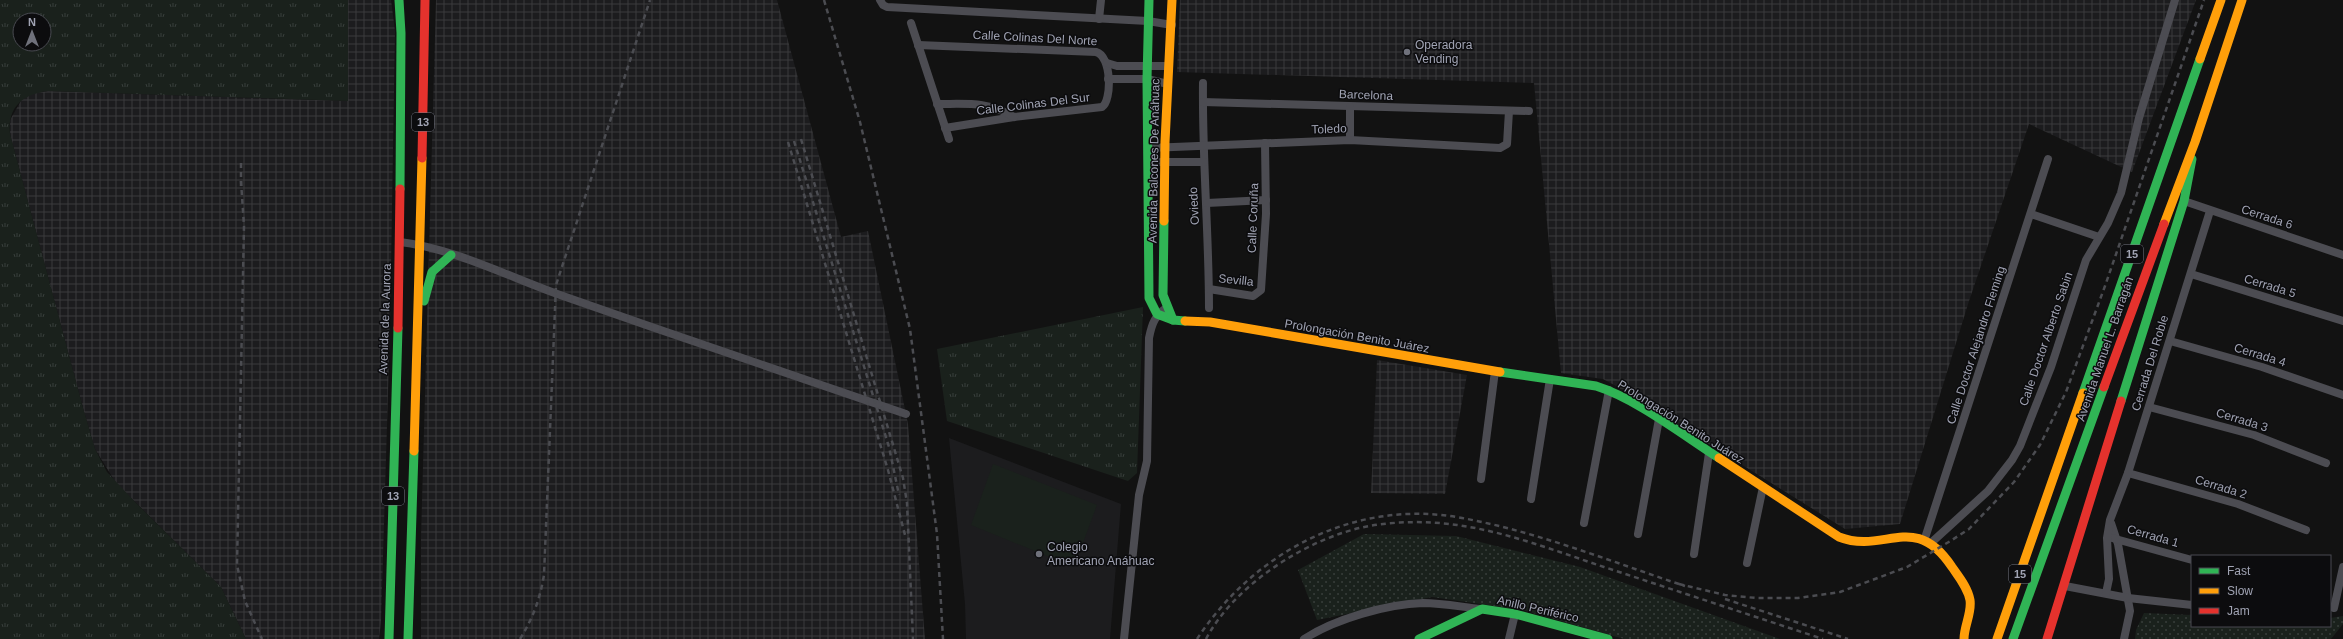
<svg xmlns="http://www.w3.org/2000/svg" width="2343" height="639" viewBox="0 0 2343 639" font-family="Arial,sans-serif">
<defs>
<pattern id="industrial-grid" width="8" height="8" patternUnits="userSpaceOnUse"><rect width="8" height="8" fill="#1c1c1e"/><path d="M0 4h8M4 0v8" fill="none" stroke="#3a3a3c"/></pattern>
<pattern id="grass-tufts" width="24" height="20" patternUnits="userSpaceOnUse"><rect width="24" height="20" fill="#1a211c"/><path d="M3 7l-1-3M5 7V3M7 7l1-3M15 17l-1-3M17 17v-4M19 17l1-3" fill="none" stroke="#383e3b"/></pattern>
<pattern id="park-dots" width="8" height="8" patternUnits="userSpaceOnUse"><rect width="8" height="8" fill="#1a211c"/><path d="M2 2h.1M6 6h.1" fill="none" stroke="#383e3b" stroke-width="1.8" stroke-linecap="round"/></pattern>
</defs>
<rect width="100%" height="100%" fill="#121212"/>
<polygon fill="#1c1c1e" points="949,438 1121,504 1110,639 966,639 965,604"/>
<g fill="url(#industrial-grid)">
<polygon points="348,0 391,0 395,31 390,326 381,622 379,639 246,639 221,587 116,483 95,449 83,408 10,134 10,120 22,99 30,94 48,91 347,101"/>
<polygon points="436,0 777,0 841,237 868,231 908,424 925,639 421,639 421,538"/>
<polygon points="1180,0 2196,0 2132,172 2029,124 1969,301 1900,524 1845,529 1616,386 1603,379 1561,373 1534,83 1177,72"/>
<polygon points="1377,360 1467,375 1445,494 1371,493"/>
</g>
<g fill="url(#grass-tufts)" fill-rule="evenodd">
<path d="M 0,0 L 348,0 L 348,101 L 48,91 C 24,94 7,106 10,134 L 83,408 L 95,449 L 107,472 L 136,503 L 221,587 L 246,639 L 0,639 ZM 20,20 L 44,20 L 44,44 L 20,44 Z"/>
<polygon points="1143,307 1137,473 1128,481 947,421 937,349"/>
</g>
<g fill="url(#park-dots)">
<polygon points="1364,534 1456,536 1580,567 1780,639 1624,639 1522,610 1432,597 1317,620 1298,570"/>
<polygon points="2144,613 2192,615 2192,626 2330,626 2330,618 2343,616 2343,624 2331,639 2135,639 2136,630"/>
</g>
<polygon fill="#1a211c" points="993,464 1097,505 1074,567 971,525"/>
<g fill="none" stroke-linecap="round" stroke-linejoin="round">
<g stroke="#4c4c52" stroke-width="8">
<polyline points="880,0 883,5 887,7 1148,21 1172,25"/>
<polyline points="1099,19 1101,0"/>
<polyline points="911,23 949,139"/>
<path d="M 918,45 L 1096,52 C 1112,56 1112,101 1102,107 L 1014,117 L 945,128"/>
<polyline points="1107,63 1117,66 1168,66"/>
<polyline points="1108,79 1147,79 1168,84"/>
<path d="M 1203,83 C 1202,158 1209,233 1209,308"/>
<polyline points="1203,102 1529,111"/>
<path d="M 937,104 C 968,104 987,101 1014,117"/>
<polyline points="1350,107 1350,140"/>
<polyline points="1149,148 1350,140 1500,148 1507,144 1509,111"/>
<polyline points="1149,162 1204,162"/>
<polyline points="2184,201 2343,255"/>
<polyline points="1207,203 1266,200"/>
<polyline points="2031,214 2099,237"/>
<path d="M 400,242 C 456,249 509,277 563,296 C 677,336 791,375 906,414"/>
<polyline points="2191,274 2343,321"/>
<polyline points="1209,289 1253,296 1261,290 1266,214 1265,143"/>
<polyline points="2170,341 2262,367 2343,395"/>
<polyline points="2149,407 2254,435 2326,463"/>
<polyline points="2128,473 2238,504 2306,530"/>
<polyline points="1481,479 1495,371"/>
<polyline points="1531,499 1550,379"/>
<polyline points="1584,523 1609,390"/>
<polyline points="2111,523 2118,544 2130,611 2124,639"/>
<polyline points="1638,534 1659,419"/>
<polyline points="1925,538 2048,159"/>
<polyline points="2112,538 2192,560"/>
<polyline points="1932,542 1988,491 2012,460 2020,446 2051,367 2086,260 2108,223 2121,193 2139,118 2175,0"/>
<polyline points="1694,554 1709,453"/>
<polyline points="1747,563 1763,487"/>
<polyline points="2065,586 2128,598 2192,605"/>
<polyline points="2106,593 2109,579 2107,538 2110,520 2128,473 2210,211"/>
<polyline points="2334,608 2343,567"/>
<path d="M 1124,639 L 1139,495 L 1147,461 L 1149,338 C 1152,323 1155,315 1168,307"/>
<path d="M 1304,639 C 1335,619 1387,604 1423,603 C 1442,603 1462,607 1481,609"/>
<polyline points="1509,639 1515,614"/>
</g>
<g stroke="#30b455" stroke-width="9">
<polyline points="399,0 401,33 400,189"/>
<polyline points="1149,0 1147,79 1149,298 1157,314 1173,320 1185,321"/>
<polyline points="1164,221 1163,295 1173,320"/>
<polyline points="424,301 432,272 451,255"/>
<path d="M 1500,372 L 1596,386 C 1637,399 1683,435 1719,458"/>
<polyline points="2083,393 2200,59"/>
<polyline points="2121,401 2184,201 2192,159"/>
<polyline points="389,639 398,328"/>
<polyline points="408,639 414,451"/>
<polyline points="1419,639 1482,609 1515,614 1608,639"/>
<polyline points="2013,639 2104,387"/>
</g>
<g stroke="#ff9f0a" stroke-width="9">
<polyline points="2200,59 2221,0"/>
<polyline points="1164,221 1165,142 1172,0"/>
<polyline points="2164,224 2195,142 2242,0"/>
<polyline points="1185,321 1210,322 1500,372"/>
<polyline points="414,451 422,158"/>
<path d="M 1719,458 L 1839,537 C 1885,555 1914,510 1952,567 C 1959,577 1968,588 1970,600 C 1972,613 1964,626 1964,639"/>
<polyline points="1997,639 2083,393"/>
</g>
<g stroke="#e5322d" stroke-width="9">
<polyline points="422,158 425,0"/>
<polyline points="398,328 400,189"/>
<polyline points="2104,387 2164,224"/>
<polyline points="2047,639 2121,401"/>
</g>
<g stroke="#4b4c51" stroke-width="2.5" stroke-dasharray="5 4" stroke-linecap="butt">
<polyline points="824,0 860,122 910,329 937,534 943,639"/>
<polyline points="801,139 903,478 907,503 913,639"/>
<polyline points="794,141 889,447 899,495"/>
<polyline points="788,142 888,470 905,535"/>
<polyline points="241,181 244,226 237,565 245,601 262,639"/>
<polyline points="241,186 241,159"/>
<polyline points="1679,584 1725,595 1756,598 1798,598 1840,592 1907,567 1952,540 1969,529 2014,482 2040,445 2066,392 2105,286 2204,0"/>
<polyline points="1725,599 1848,639"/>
<path d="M 520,639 C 533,618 540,599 544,575 L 556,285 L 650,0"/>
<path d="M 1197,639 C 1255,551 1356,498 1462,518 C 1538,532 1612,562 1685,586"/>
<path d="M 1206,639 C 1235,584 1309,537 1369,526 C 1398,521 1429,521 1457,525 C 1507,532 1556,551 1604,567 C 1677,591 1750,615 1823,639"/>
</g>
</g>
<g fill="#6f717b" stroke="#0c0c0e" stroke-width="1.5">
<circle cx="1407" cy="52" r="4"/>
<circle cx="1039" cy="554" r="4"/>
</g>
<g text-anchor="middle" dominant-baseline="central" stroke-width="3" stroke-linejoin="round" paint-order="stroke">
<g fill="#0c0c0e" stroke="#747682" stroke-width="1">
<rect x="412" y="113" width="22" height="18" rx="3"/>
<rect x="2121" y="245" width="22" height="18" rx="3"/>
<rect x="382" y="487" width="22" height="18" rx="3"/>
<rect x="2009" y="565" width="22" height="18" rx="3"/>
</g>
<g font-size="11" font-weight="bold" fill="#a1a4b4">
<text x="423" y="122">13</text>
<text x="2132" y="254">15</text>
<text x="393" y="496">13</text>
<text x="2020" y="574">15</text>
</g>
<g font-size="12" fill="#a1a4b4" stroke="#0c0c0e">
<text transform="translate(1035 38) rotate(3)">Calle Colinas Del Norte</text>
<text transform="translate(1366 95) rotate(2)">Barcelona</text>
<text transform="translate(1033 104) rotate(-7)">Calle Colinas Del Sur</text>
<text transform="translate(1329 129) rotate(-2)">Toledo</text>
<text transform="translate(1154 161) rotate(-89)">Avenida Balcones De Anáhuac</text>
<text transform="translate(1194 206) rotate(-93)">Oviedo</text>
<text transform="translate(2267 217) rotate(18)">Cerrada 6</text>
<text transform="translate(1253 218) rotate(-88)">Calle Coruña</text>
<text transform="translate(1236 280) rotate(6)">Sevilla</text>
<text transform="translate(2270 286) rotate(17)">Cerrada 5</text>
<text transform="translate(385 319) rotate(-88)">Avenida de la Aurora</text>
<text transform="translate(1357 336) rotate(10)">Prolongación Benito Juárez</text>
<text transform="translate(2046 339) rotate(-71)">Calle Doctor Alberto Sabin</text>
<text transform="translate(1976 345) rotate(-72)">Calle Doctor Alejandro Fleming</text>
<text transform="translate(2105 349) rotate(-71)">Avenida Manuel L. Barragán</text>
<text transform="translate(2260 355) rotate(17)">Cerrada 4</text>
<text transform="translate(2150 363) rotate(-73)">Cerrada Del Roble</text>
<text transform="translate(2242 420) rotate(17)">Cerrada 3</text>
<text transform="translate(1681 422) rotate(32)">Prolongación Benito Juárez</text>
<text transform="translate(2221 487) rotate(17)">Cerrada 2</text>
<text transform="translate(2153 536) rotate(16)">Cerrada 1</text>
<text transform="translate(1538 609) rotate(13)">Anillo Periférico</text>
</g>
<g font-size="12" fill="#a1a4b4" stroke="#0c0c0e" text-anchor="start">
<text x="1415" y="45">Operadora<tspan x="1415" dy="14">Vending</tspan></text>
<text x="1047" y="547">Colegio<tspan x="1047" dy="14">Americano Anáhuac</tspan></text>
</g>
</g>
<rect x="2191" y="555" width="140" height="72" fill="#0c0c0e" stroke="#484950"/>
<rect x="2199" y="568" width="20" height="6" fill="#30b455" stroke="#484950"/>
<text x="2227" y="575" font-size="12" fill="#a1a4b4">Fast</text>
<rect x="2199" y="588" width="20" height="6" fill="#ff9f0a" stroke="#484950"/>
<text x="2227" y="595" font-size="12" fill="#a1a4b4">Slow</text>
<rect x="2199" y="608" width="20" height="6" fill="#e5322d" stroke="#484950"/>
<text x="2227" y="615" font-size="12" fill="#a1a4b4">Jam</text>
<g transform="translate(32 32)"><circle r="19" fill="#0c0c0e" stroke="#484950"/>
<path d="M0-3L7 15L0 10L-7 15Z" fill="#6f717b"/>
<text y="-6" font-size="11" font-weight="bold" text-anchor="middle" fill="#a1a4b4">N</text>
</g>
</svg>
